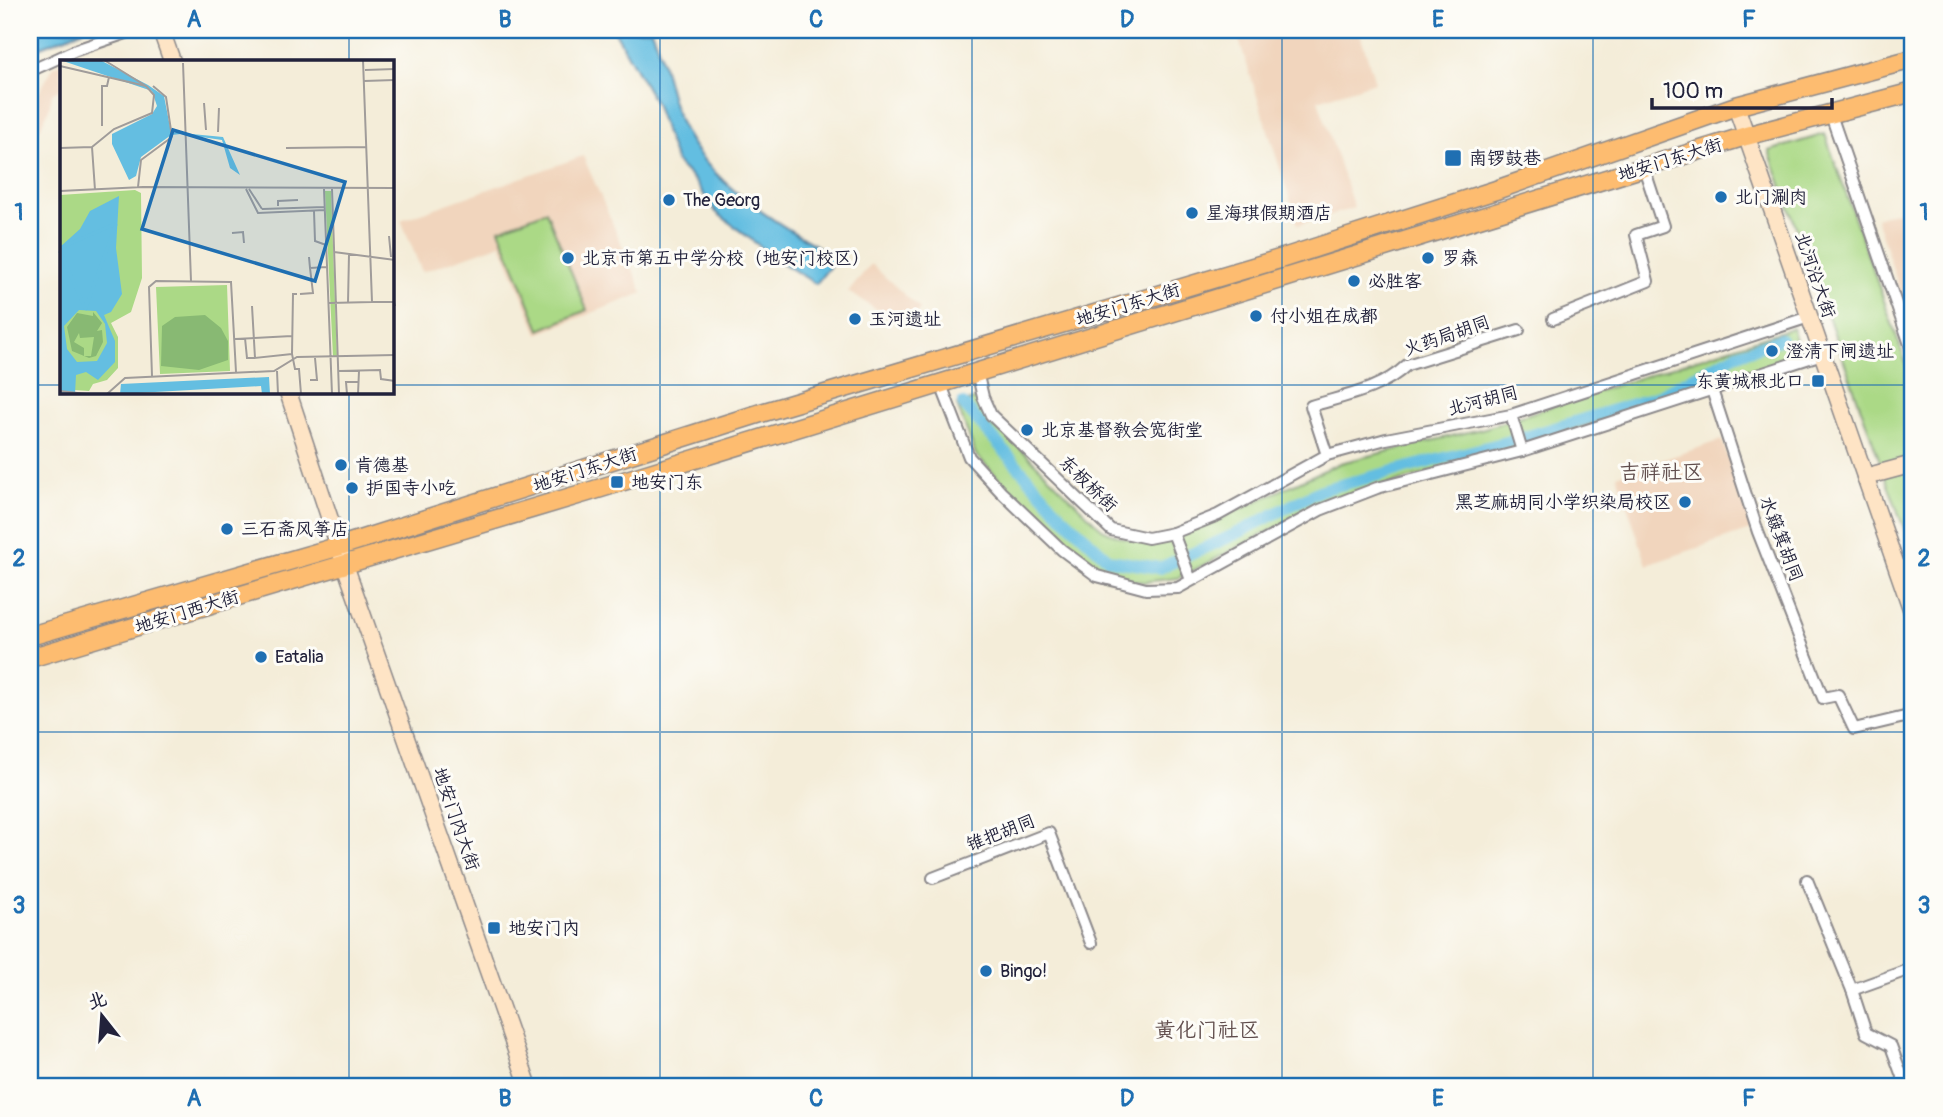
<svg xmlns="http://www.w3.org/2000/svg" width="1943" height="1117" viewBox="0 0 1943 1117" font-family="Pangolin,'LXGW WenKai TC',sans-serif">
<rect width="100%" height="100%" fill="#fdfcf7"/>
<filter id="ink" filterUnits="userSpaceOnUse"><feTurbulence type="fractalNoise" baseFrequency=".0143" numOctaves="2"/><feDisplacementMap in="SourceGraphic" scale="14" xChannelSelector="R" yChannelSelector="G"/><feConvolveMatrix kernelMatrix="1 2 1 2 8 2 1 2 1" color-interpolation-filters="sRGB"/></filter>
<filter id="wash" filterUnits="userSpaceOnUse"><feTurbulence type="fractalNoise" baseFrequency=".00686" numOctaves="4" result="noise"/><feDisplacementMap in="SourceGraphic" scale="28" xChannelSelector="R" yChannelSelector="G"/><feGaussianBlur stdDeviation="1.57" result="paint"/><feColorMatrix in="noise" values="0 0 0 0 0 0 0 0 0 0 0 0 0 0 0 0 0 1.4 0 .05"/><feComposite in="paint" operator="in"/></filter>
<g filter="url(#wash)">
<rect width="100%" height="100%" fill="#f4edd9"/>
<g fill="#f1d5bd">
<polygon points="1236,30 1359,30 1375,82 1318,100 1354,208 1298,225"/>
<polygon points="61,63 61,89 52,93 49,109 30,150 30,108 54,66"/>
<polygon points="583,156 643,293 538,334 501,244 422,272 401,220"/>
<polygon points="1913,206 1913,330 1876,218"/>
<polygon points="871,264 920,309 904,326 848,292"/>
<polygon points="1722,440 1753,529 1647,565 1617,475"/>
</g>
<g fill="#abd986" stroke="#667e60" stroke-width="2">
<polygon points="1825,134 1913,383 1913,554 1769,151"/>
<polygon points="546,211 587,310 540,330 499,229"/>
<polygon points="1792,328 1802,357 1507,451 1327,502 1178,578 1144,582 1105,578 1077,559 976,455 957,405 980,398 1004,432 1102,529 1120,537 1154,543 1191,531 1340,463 1485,428"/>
</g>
<g fill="#64bee1" stroke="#43708e" stroke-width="2">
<polygon points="30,30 84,30 30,51"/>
<path d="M 614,30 L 651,30 C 665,60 667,92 680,122 C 706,183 781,227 837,257 L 816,284 L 776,259 L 716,212 L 693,179 L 676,162 L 655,103 Z"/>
</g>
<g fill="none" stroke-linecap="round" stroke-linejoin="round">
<polyline stroke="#64bee1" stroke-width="12" points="963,404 1061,515 1109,560 1160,568 1238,533 1321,490 1522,438 1653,398 1735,355 1781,339"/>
</g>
</g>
<g filter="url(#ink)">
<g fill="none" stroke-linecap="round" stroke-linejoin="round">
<defs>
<g id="street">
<polyline points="30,71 76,50 135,30"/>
<polyline points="1831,115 1913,353"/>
<polyline points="1553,319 1648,281 1636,235 1663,226 1644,168"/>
<polyline points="977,372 983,397 991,415 1111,530 1148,538 1173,533 1218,515 1327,455 1386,439 1511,415 1809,317"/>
<polyline points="940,382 969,457 1001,492 1062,550 1097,576 1146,589 1178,588 1320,510 1377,488 1522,451 1822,354"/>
<polyline points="1712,390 1758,532 1823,698 1838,695 1854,729 1913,715"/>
<polyline points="1511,415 1522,451"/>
<path d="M 1327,455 L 1311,406 C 1344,396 1381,390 1407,365 L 1519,330"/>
<polyline points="1173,533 1191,580"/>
<polyline points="933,878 1049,833 1091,943"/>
<polyline points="1807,880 1852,990 1913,968"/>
<polyline points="1852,990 1866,1033 1891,1046 1906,1087"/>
</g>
<g id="secondary">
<polyline points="161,30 172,61"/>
<polyline points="1736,106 1913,614"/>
<polyline points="288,392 345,565 529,1087"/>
<polyline points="1865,477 1913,464"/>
</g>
<g id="primary">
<polyline points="30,636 340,546 761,413 1283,258 1496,190 1736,106 1913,59"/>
<polyline points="30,658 588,492 1746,136 1913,92"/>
</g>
</defs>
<use href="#street" stroke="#8b888a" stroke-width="14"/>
<use href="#secondary" stroke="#8b888a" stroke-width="19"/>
<use href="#primary" stroke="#8b888a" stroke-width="21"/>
<use href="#street" stroke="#fff" stroke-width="10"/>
<use href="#secondary" stroke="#fee4c5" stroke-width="16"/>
<use href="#primary" stroke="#fdbc6f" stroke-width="18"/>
</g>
</g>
<path fill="none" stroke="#1f6fb2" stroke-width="2" stroke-opacity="0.55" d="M 349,30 L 349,61M 660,30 L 660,1087M 972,30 L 972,1087M 1282,30 L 1282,1087M 1593,30 L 1593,1087M 30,385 L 61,385M 392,385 L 1913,385M 349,392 L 349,1087M 30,732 L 1913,732"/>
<g fill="#1f6fb2" stroke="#fdfcf7" stroke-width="2.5">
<rect x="1444" y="149" width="18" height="18" rx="3.5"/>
<circle cx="1721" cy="197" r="7"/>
<circle cx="669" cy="200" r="7"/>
<circle cx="1192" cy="213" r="7"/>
<circle cx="568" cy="258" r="7"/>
<circle cx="1428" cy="258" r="7"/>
<circle cx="1354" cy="281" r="7"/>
<circle cx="1256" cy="316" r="7"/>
<circle cx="855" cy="319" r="7"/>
<circle cx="1772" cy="351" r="7"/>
<rect x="1811" y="374" width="14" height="14" rx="3.5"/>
<circle cx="1027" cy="430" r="7"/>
<circle cx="341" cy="465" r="7"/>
<rect x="610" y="475" width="14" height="14" rx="3.5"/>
<circle cx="352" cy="488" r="7"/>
<circle cx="1685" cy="502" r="7"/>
<circle cx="227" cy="529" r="7"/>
<circle cx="261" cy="657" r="7"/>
<rect x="487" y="921" width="14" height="14" rx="3.5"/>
<circle cx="986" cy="971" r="7"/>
</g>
<g text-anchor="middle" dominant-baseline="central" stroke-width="6" stroke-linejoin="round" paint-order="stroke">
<g font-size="18" fill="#22223b" stroke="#fdfcf7" text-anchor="start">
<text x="1469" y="158">南锣鼓巷</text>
<text x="1735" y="197">北门涮肉</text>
<text x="683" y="200">The Georg</text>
<text x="1206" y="213">星海琪假期酒店</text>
<text x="582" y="258">北京市第五中学分校（地安门校区）</text>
<text x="1442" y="258">罗森</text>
<text x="1368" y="281">必胜客</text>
<text x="1270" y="316">付小姐在成都</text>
<text x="869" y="319">玉河遗址</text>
<text x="1786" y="351">澄清下闸遗址</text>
<text x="1804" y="381" text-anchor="end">东黄城根北口</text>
<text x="1041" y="430">北京基督教会宽街堂</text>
<text x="355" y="465">肯德基</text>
<text x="631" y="482">地安门东</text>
<text x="366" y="488">护国寺小吃</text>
<text x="1671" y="502" text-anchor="end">黑芝麻胡同小学织染局校区</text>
<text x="241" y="529">三石斋风筝店</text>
<text x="275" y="657">Eatalia</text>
<text x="508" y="928">地安门内</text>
<text x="1000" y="971">Bingo!</text>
</g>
<g font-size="18" fill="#22223b" stroke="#fdfcf7">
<text transform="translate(1670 160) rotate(-17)">地安门东大街</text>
<text transform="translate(1815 275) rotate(71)">北河沿大街</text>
<text transform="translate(1128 305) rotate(-17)">地安门东大街</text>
<text transform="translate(1447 336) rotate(-19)">火药局胡同</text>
<text transform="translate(1483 401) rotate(-14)">北河胡同</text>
<text transform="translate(585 470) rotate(-18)">地安门东大街</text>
<text transform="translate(1088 484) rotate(44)">东板桥街</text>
<text transform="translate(1781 539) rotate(69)">水簸箕胡同</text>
<text transform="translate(187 612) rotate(-17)">地安门西大街</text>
<text transform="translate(456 819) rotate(71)">地安门内大街</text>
<text transform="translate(1001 833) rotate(-21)">锥把胡同</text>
</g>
<g font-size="21" fill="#614e4d" stroke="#fdfcf7">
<text x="1661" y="472">吉祥社区</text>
<text x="1207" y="1030">黄化门社区</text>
</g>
</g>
<g transform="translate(60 60)">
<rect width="334" height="334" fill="#f4edd9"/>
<path d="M 75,130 L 81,133 L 82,218 L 71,252 L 51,263 L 58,277 L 58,308 L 47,320 L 33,324 L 29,331 L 0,329 L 0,135 ZM 265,131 L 271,131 L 277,296 L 273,296 ZM 167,225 L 170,311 L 100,314 L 96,227 Z" fill="#abd986"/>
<path d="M 33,252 L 42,263 L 37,271 L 42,270 L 43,282 L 36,296 L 29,298 L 12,291 L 7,267 L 17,253 L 33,256 ZM 19,273 L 20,278 L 34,277 L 31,296 L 24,296 L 24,288 L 14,282 ZM 145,255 L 161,268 L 168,281 L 168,300 L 139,310 L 101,306 L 102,266 L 115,257 Z" fill="#88b973" fill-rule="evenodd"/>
<path d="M 0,0 L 40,0 L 88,25 L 104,36 L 111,72 L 163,77 L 180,115 L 170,108 L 162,80 L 121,74 L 111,75 L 81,97 L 76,116 L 69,120 L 52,84 L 52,74 L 92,54 L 97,46 L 92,31 ZM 59,136 L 56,188 L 62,234 L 51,252 L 44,255 L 55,281 L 55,302 L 38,320 L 26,312 L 16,315 L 15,334 L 0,334 L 0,187 L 20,169 L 30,151 ZM 19,250 L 36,251 L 45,264 L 47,283 L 37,301 L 17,302 L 7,289 L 4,266 ZM 209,317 L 210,334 L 202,334 L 201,326 L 60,334 L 61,324 Z" fill="#64bee1" fill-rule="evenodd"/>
<path fill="none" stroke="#64bee1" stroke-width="3.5" d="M 0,188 L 55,164M 0,191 L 25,248M 25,250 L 56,164"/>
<path fill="none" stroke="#a09c9a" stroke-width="2" d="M 44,0 L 86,26M 303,0 L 312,242M 123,3 L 131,221M 0,6 L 86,26M 305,10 L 335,9M 304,21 L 335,20M 93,26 L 106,37 L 112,77M 144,43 L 146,70M 42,66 L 42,26 L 47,26 L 49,17M 158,72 L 159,48M 32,87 L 54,69 L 92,53 L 94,35 L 86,26M 32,87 L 35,130M 0,88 L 32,87M 226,88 L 307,87M 78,127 L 81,100 L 112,77M 186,129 L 198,153 L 265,150M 189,129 L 202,149M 264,129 L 272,334M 272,129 L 279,334M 0,131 L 83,127 L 335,128M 218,146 L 218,141 L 238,140M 202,149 L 265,147M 254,151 L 255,181 L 266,185M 172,173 L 183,172 L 184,183M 329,176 L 331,197M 274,192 L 335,200M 249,197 L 250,208 L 267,207M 237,234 L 233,234 L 232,294 L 235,309 L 239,309 L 241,334M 240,234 L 253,233 L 250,208M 312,242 L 334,242 L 335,246M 269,243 L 312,242M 288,243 L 289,194M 192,246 L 195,298 L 232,294M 185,278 L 187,298 L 195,298M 175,279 L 232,276M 217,311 L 218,334M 279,311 L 320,310 L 321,319 L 335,321M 92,316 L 89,227 L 96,221 L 171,222 L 176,312M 250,320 L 257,320 L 255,298M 0,331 L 26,334M 47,334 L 65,318 L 214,311 L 237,297 L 335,295M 287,334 L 286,322 L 299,322M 298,334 L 299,311"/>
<path fill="#1f6fb2" fill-opacity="0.15" stroke="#1f6fb2" stroke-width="3.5" d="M 113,70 L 285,122 L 255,221 L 82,169 Z"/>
<rect width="334" height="334" fill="none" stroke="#22223b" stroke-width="3.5"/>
</g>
<rect width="1943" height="1117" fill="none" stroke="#fdfcf7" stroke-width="77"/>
<g transform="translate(102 1016) rotate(343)" stroke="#fdfcf7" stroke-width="5" paint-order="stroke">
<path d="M0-5L12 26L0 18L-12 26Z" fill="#22223b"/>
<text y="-10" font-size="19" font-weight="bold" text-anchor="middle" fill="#22223b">北</text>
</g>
<path d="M1652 98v10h180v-10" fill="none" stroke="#22223b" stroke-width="3.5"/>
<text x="1663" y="98" font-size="21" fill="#22223b" stroke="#fdfcf7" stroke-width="5" paint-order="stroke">100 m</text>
<rect x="38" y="38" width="1866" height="1040" fill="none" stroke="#1f6fb2" stroke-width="2.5"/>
<g font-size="23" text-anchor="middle" font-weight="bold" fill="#1f6fb2">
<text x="194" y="27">A</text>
<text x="505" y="27">B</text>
<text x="816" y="27">C</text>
<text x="1127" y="27">D</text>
<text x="1438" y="27">E</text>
<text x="1749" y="27">F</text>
<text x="19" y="220">1</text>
<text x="1924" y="220">1</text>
<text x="19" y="566">2</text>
<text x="1924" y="566">2</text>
<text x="19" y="913">3</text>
<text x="1924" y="913">3</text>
<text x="194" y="1106">A</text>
<text x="505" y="1106">B</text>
<text x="816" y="1106">C</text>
<text x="1127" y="1106">D</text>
<text x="1438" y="1106">E</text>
<text x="1749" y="1106">F</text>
</g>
</svg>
